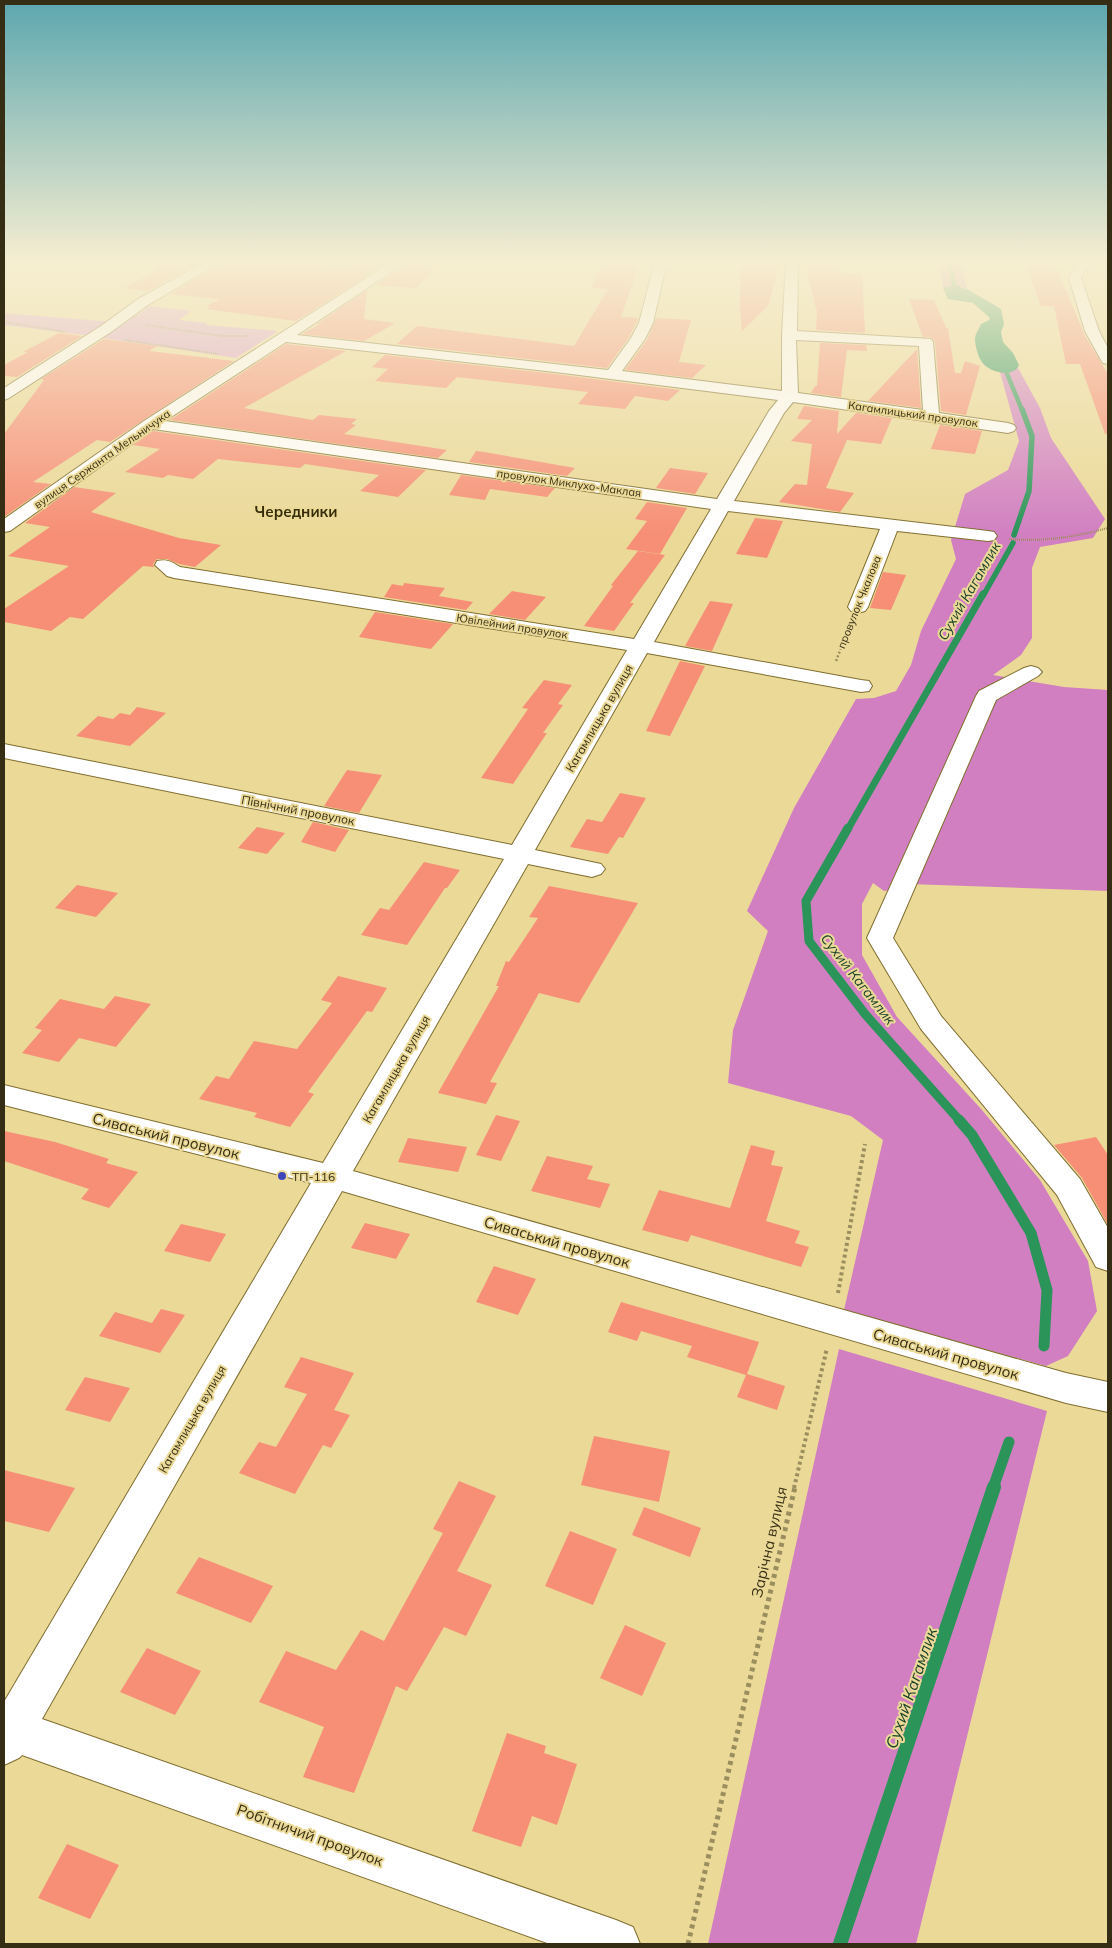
<svg xmlns="http://www.w3.org/2000/svg" width="1112" height="1948" viewBox="0 0 1112 1948" font-family="Mulish,sans-serif">
<rect width="100%" height="100%" fill="#ebd998"/>
<g fill="#db9cce">
<polygon points="150,306 191,311 179,320 206,323 206,325 278,331 236,358 103,338"/>
<polygon points="4,313 112,322 92,336 4,325"/>
</g>
<g fill="#d17fc1">
<polygon points="939,261 960,261 967,289 961,286 943,288 942,274 939,272"/>
<polygon points="1018,368 1040,408 1051,438 1105,519 1093,538 1040,547 1032,568 1032,638 1021,655 993,675 1064,687 1108,690 1108,891 909,884 900,889 884,891 873,883 862,904 862,955 897,1017 982,1110 1040,1180 1088,1261 1097,1311 1068,1356 1046,1366 844,1310 883,1140 851,1116 728,1083 733,1030 768,931 747,911 794,808 856,699 874,698 896,691 911,665 921,631 956,559 951,540 965,494 1008,470 1019,441 1000,372 1008,373"/>
<polygon points="839,1349 1047,1411 916,1944 708,1944"/>
</g>
<path fill="#2a9459" d="M 954,285 L 967,289 L 1001,309 L 1004,324 L 1001,332 L 1003,342 L 1013,353 L 1019,365 C 1014,379 988,372 982,362 C 978,357 975,345 975,339 C 975,334 979,329 981,324 L 989,320 L 990,318 L 973,303 L 948,299 L 943,288 Z"/>
<g fill="none" stroke-linecap="round" stroke-linejoin="round">
<g stroke="#2a9459" stroke-width="4.5">
<polyline points="949,261 954,285 963,293"/>
<polyline points="1003,364 1022,410"/>
</g>
<g stroke="#2a9459" stroke-width="5.5">
<polyline points="1014,535 1029,491 1032,436 1022,409"/>
<polyline points="983,596 1013,543"/>
</g>
<polyline stroke="#2a9459" stroke-width="7" points="848,829 983,594"/>
<polyline stroke="#2a9459" stroke-width="9" points="848,828 806,901 809,941 865,1014 960,1121"/>
<g stroke="#2a9459" stroke-width="11">
<polyline points="959,1120 972,1135 1031,1233 1047,1290 1044,1346"/>
<polyline points="993,1488 1009,1442"/>
</g>
<polyline stroke="#2a9459" stroke-width="14" points="840,1944 994,1487"/>
</g>
<g fill="#f68f76">
<polygon points="155,261 203,261 148,291 125,288 155,271"/>
<polygon points="224,261 293,261 346,266 355,261 389,262 296,321 206,309 210,307 207,306 220,299 171,294"/>
<polygon points="605,261 640,261 621,317 638,318 637,322 629,337 607,368 397,344 417,326 574,346 608,289 591,288"/>
<polygon points="741,261 781,261 768,306 742,331 740,307"/>
<polygon points="804,261 837,261 837,265 840,265 840,273 862,274 865,333 816,330 817,312"/>
<polygon points="1044,261 1054,261 1085,336 1108,374 1108,433 1105,434 1080,364 1066,364 1054,306 1041,306 1026,266"/>
<polygon points="409,263 439,265 415,288 375,285"/>
<polygon points="367,290 364,319 395,323 364,341 302,334 320,324 317,324"/>
<polygon points="909,299 934,300 946,328 948,328 955,373 961,373 965,361 980,366 966,415 941,411 935,342 931,337 923,337"/>
<polygon points="656,318 691,320 679,362 706,365 692,378 625,370 647,340"/>
<polygon points="59,333 82,336 17,377 4,376 4,365 28,352 23,352"/>
<polygon points="104,339 157,346 149,351 234,361 110,442 97,440 33,482 51,484 4,517 4,434 44,380 41,379"/>
<polygon points="820,343 866,345 867,351 847,350 841,397 811,393 815,386 817,386"/>
<polygon points="286,344 346,351 244,408 313,420 319,415 357,419 351,424 356,425 344,434 447,450 438,458 170,420"/>
<polygon points="917,349 921,408 868,401"/>
<polygon points="385,355 555,374 680,390 668,401 635,396 625,409 578,404 588,392 457,377 446,388 375,381 388,369 372,367"/>
<polygon points="804,406 839,411 837,434 856,413 892,418 881,444 847,440 826,488 854,493 840,512 779,502 795,484 807,485 812,444 791,441 812,420 797,419"/>
<polygon points="940,425 982,431 975,454 931,449"/>
<polygon points="153,431 426,470 398,497 360,491 379,475 305,464 300,468 218,459 193,479 168,475 163,478 125,472 160,449 133,445"/>
<polygon points="476,451 484,452 575,468 567,476 469,462"/>
<polygon points="670,468 708,473 695,494 656,488"/>
<polygon points="461,475 555,488 547,497 490,489 485,500 449,495"/>
<polygon points="74,487 116,493 91,512 179,538 221,545 195,567 179,564 167,559 157,559 153,564 154,567 143,566 83,619 70,617 51,631 4,622 4,609 69,566 8,556 50,527 25,523"/>
<polygon points="647,502 687,508 660,554 626,549 647,521 635,519"/>
<polygon points="755,518 783,521 767,558 736,554"/>
<polygon points="638,551 665,555 630,603 634,603 614,631 584,626 613,586 611,585"/>
<polygon points="883,572 906,575 891,610 870,608"/>
<polygon points="404,583 445,588 439,596 473,602 466,610 384,597 392,584 403,586"/>
<polygon points="512,591 546,597 525,620 489,614"/>
<polygon points="710,601 733,604 712,651 685,646"/>
<polygon points="375,612 453,624 431,649 359,637"/>
<polygon points="680,661 705,666 670,736 646,731"/>
<polygon points="544,680 572,685 558,704 563,705 543,733 547,733 513,784 481,778 528,709 522,708"/>
<polygon points="137,707 166,713 130,746 76,736 98,716 113,719 120,713 130,715"/>
<polygon points="347,770 382,775 359,813 324,806"/>
<polygon points="620,793 646,798 623,838 619,837 608,854 570,847 587,819 602,822"/>
<polygon points="313,822 349,830 335,852 301,842"/>
<polygon points="257,827 285,833 267,854 238,848"/>
<polygon points="424,862 460,870 447,888 445,888 407,945 361,935 380,908 389,910"/>
<polygon points="77,885 118,893 96,917 55,908"/>
<polygon points="549,886 638,903 579,1003 539,993 490,1082 497,1083 486,1104 438,1093 499,986 496,986 506,961 509,962 538,918 529,917"/>
<polygon points="338,976 387,988 372,1012 367,1011 308,1092 314,1094 290,1127 254,1117 257,1113 199,1099 216,1076 229,1079 254,1041 297,1049 332,1003 321,1000"/>
<polygon points="115,996 151,1004 116,1047 79,1038 59,1062 22,1053 42,1030 35,1028 60,999 104,1009"/>
<polygon points="496,1115 520,1121 501,1161 476,1155"/>
<polygon points="4,1131 55,1142 109,1159 106,1163 138,1172 109,1208 81,1199 89,1189 4,1161"/>
<polygon points="1096,1137 1108,1155 1108,1225 1082,1178 1054,1145"/>
<polygon points="408,1138 467,1147 458,1172 398,1162"/>
<polygon points="751,1145 775,1151 771,1165 783,1167 766,1221 800,1231 795,1243 809,1247 801,1267 691,1235 688,1242 642,1230 659,1190 730,1208"/>
<polygon points="547,1156 593,1166 587,1179 610,1184 600,1208 531,1191"/>
<polygon points="365,1223 410,1234 396,1259 351,1248"/>
<polygon points="181,1224 226,1234 210,1262 164,1251"/>
<polygon points="494,1266 536,1279 518,1315 476,1302"/>
<polygon points="621,1302 759,1342 747,1374 785,1386 777,1410 737,1397 746,1375 687,1357 692,1346 641,1331 637,1341 608,1332"/>
<polygon points="161,1309 185,1315 160,1353 99,1336 115,1312 152,1323"/>
<polygon points="301,1357 354,1373 334,1410 350,1415 331,1448 323,1445 295,1494 239,1473 259,1442 276,1447 307,1394 284,1387"/>
<polygon points="85,1377 130,1388 110,1422 65,1410"/>
<polygon points="594,1436 670,1451 659,1502 581,1485"/>
<polygon points="4,1470 75,1488 49,1532 4,1521"/>
<polygon points="459,1481 496,1496 457,1571 492,1585 466,1636 444,1627 407,1691 396,1686 354,1793 303,1777 324,1727 259,1702 286,1651 336,1670 361,1630 384,1641 443,1533 433,1529"/>
<polygon points="644,1507 701,1528 690,1557 632,1535"/>
<polygon points="570,1531 617,1549 593,1605 545,1586"/>
<polygon points="199,1557 273,1586 251,1623 176,1593"/>
<polygon points="625,1625 666,1643 642,1696 600,1678"/>
<polygon points="147,1648 201,1671 175,1715 120,1692"/>
<polygon points="507,1733 546,1746 544,1753 577,1764 557,1825 532,1816 521,1847 472,1831"/>
<polygon points="67,1844 119,1865 90,1919 38,1898"/>
</g>
<g fill="none" stroke-linecap="round" stroke-linejoin="round">
<defs>
<g id="minor">
<polygon points="207,261 222,261 148,305 111,332 9,398 4,400 4,388 101,326 138,299"/>
<path d="M 393,261 L 408,261 L 297,335 L 608,370 L 631,338 L 639,323 L 655,261 L 667,261 L 653,323 L 645,339 L 622,371 L 782,391 L 782,335 L 786,261 L 798,261 L 797,331 L 931,339 L 933,342 L 939,413 L 1008,423 L 1014,425 L 1016,428 L 1014,431 L 1008,433 L 793,402 L 784,413 L 734,501 L 988,531 L 994,532 L 997,536 L 994,540 L 988,541 L 897,531 L 868,607 L 865,611 L 858,613 L 851,611 L 848,607 L 880,529 L 728,511 L 654,642 L 861,680 L 869,681 L 872,686 L 869,691 L 861,692 L 647,653 L 535,850 L 601,864 L 605,869 L 601,874 L 592,877 L 528,864 L 353,1171 L 1066,1373 L 1108,1382 L 1108,1412 L 1066,1403 L 342,1191 L 42,1719 L 616,1920 L 633,1927 L 640,1944 L 550,1944 L 22,1755 L 19,1758 L 4,1765 L 4,1702 L 311,1183 L 4,1105 L 4,1085 L 323,1163 L 504,859 L 4,758 L 4,744 L 512,845 L 627,650 L 174,578 L 167,576 L 155,565 L 157,561 C 167,559 172,562 180,567 L 634,639 L 711,509 L 153,429 L 10,531 L 4,532 L 4,519 L 144,421 ZM 796,340 L 919,346 L 923,410 L 798,393 ZM 286,342 L 555,372 L 778,400 L 769,411 L 717,499 L 165,421 Z"/>
<polygon points="1085,261 1100,261 1084,271 1081,278 1099,331 1108,348 1108,364 1103,363 1101,360 1085,331 1069,278 1075,266"/>
<polygon points="1031,666 1038,668 1042,672 1038,676 996,700 893,938 941,1016 1080,1179 1108,1228 1108,1271 1096,1267 1057,1195 921,1029 867,938 976,696 979,691 1024,668"/>
</g>
</defs>
<use href="#minor" stroke="#7f6e2f" stroke-width="2"/>
<g stroke="#9b8e5e" stroke-width="2" stroke-dasharray="1 1" stroke-linecap="butt">
<polyline points="4,322 66,332"/>
<polyline points="146,325 222,336 249,336"/>
<polyline points="124,340 219,354"/>
<path d="M 1009,539 C 1043,542 1075,537 1108,528"/>
</g>
<polyline stroke="#9b8e5e" stroke-width="2.5" stroke-dasharray="2 2" stroke-linecap="butt" points="836,661 850,625"/>
<g stroke="#9b8e5e" stroke-width="4" stroke-dasharray="3 3" stroke-linecap="butt">
<polyline points="838,1293 865,1144"/>
<polyline points="794,1488 827,1348"/>
</g>
<polyline stroke="#9b8e5e" stroke-width="5" stroke-dasharray="4 4" stroke-linecap="butt" points="688,1944 795,1487"/>
<use href="#minor" fill="#fff" fill-rule="evenodd"/>
</g>
<linearGradient id="sky" x2="0" y2="1"><stop stop-color="#5ca7af"/><stop offset="0.49" stop-color="#f6eed1"/><stop offset="1" stop-color="#f6eed1" stop-opacity="0"/></linearGradient>
<rect width="1112" height="534" fill="url(#sky)"/>
<circle fill="#4047bb" stroke="#ebd998" stroke-width="2" cx="282" cy="1176" r="5"/>
<g text-anchor="middle" dominant-baseline="central" stroke-width="4" stroke-linejoin="round" paint-order="stroke">
<g font-size="11" fill="#362e14" stroke="#ebd998">
<text transform="translate(913 414) rotate(8)">Кагамлицький провулок</text>
<text transform="translate(102 459) rotate(-35)">вулиця Сержанта Мельничука</text>
<text transform="translate(569 483) rotate(8)">провулок Миклухо-Маклая</text>
<text transform="translate(859 602) rotate(-68)">провулок Чкалова</text>
<text transform="translate(512 626) rotate(9)">Ювілейний провулок</text>
</g>
<g font-size="12" fill="#362e14" stroke="#ebd998">
<text transform="translate(599 718) rotate(-60)">Кагамлицька вулиця</text>
<text transform="translate(298 810) rotate(11)">Північний провулок</text>
<text transform="translate(396 1069) rotate(-60)">Кагамлицька вулиця</text>
<text transform="translate(192 1419) rotate(-60)">Кагамлицька вулиця</text>
</g>
<g font-size="12" fill="#362e14" stroke="#ebd998" text-anchor="start">
<text x="292" y="1176">ТП-116</text>
</g>
<g font-size="14" font-style="italic" fill="#184128" stroke="#ebd998">
<text transform="translate(969 591) rotate(-60)">Сухий Кагамлик</text>
<text transform="translate(858 979) rotate(52)">Сухий Кагамлик</text>
</g>
<g font-size="15" font-weight="bold" fill="#352c0a" stroke="#ebd998">
<text x="296" y="511">Чередники</text>
</g>
<g font-size="15" fill="#362e14" stroke="#ebd998">
<text transform="translate(166 1136) rotate(14)">Сиваський провулок</text>
<text transform="translate(557 1242) rotate(16)">Сиваський провулок</text>
<text transform="translate(946 1354) rotate(16)">Сиваський провулок</text>
<text transform="translate(769 1542) rotate(-77)">Зарічна вулиця</text>
<text transform="translate(310 1835) rotate(20)">Робітничий провулок</text>
</g>
<g font-size="16" font-style="italic" fill="#184128" stroke="#ebd998">
<text transform="translate(911 1688) rotate(-71)">Сухий Кагамлик</text>
</g>
</g>
<rect width="1112" height="1948" fill="none" stroke="#362e14" stroke-width="10"/>
</svg>
